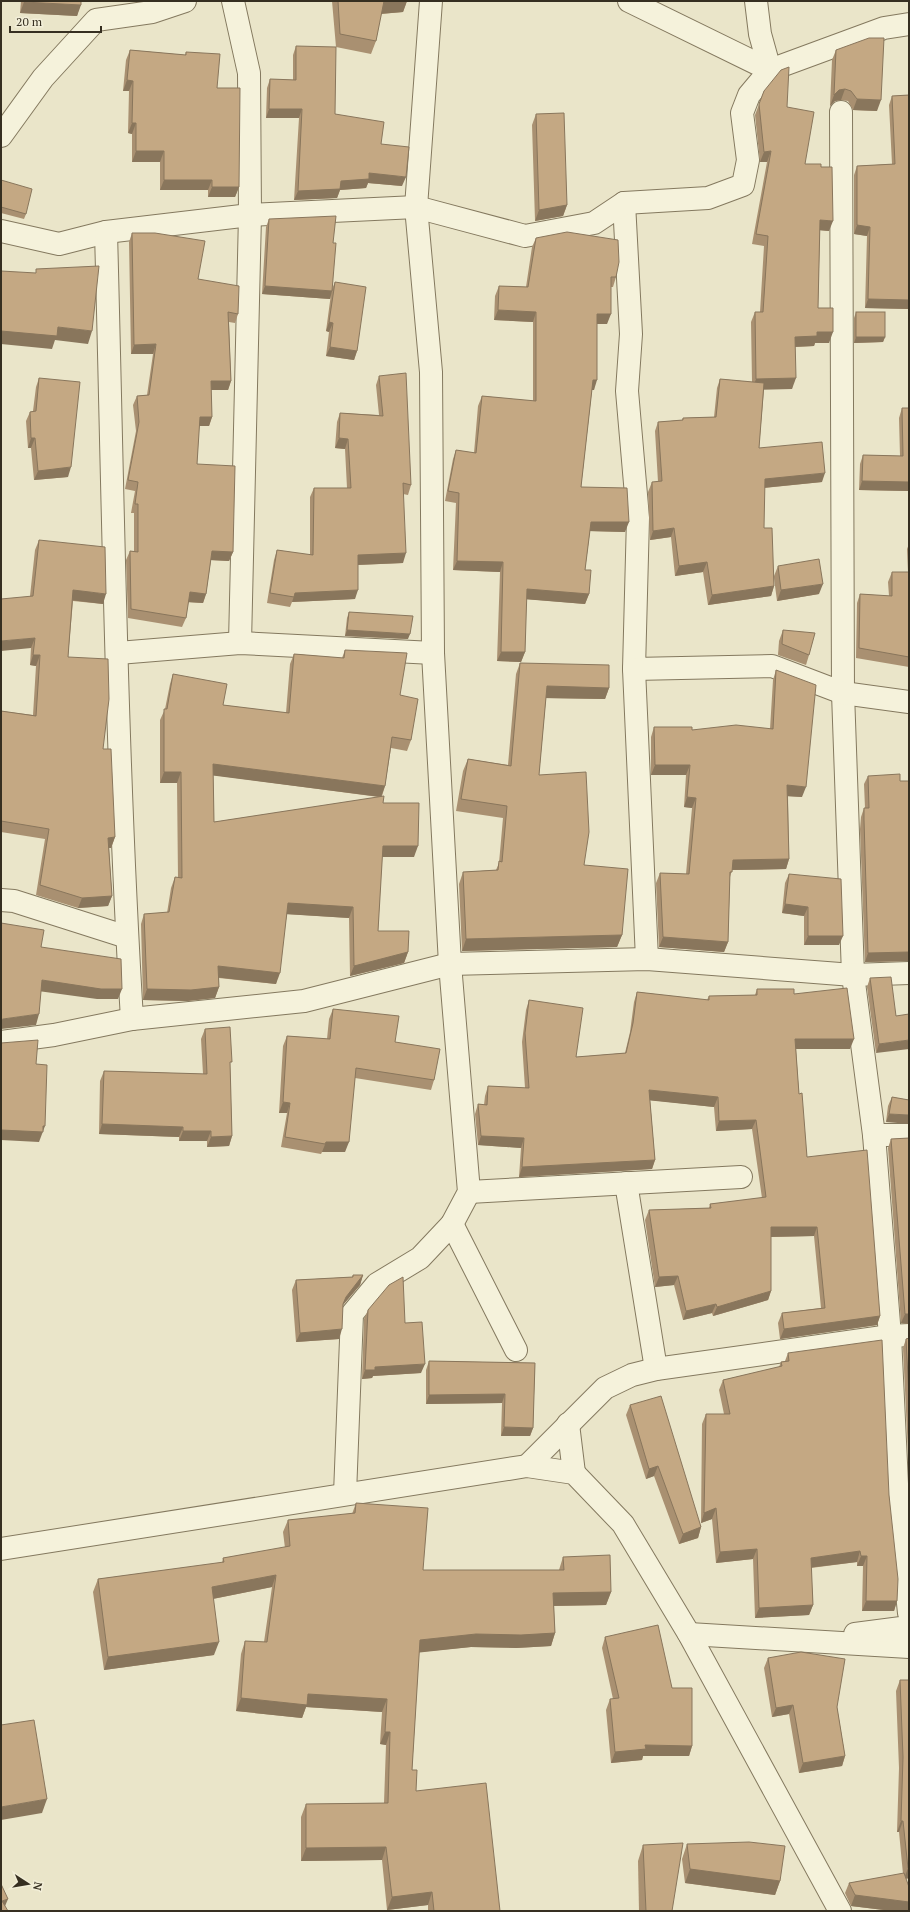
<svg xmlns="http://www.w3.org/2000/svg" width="910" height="1912" viewBox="0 0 910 1912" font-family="'PT Serif',serif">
<rect width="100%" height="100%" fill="#eae5c9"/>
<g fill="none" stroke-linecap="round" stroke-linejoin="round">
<defs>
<g id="minor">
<polyline points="233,1 249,73 250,215 240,643"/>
<polyline points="629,1 770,70"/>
<polyline points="756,1 760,34 770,70"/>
<polyline points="841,112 843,693 853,975 874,1135 890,1336 898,1505 909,1613"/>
<polyline points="1,136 43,78 96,20 152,12 185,1"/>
<polyline points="624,203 631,334 627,391 638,518 634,669 772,666 843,693 909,702"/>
<polyline points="1,231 59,244 106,232 250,215 416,207 525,236 594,223 624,203 708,198 743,185 748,160 742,113 749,95 770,70 884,28 909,24"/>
<path d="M 106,232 C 113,494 116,757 132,1019"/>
<polyline points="118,653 240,643 433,653"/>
<polyline points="634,669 647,959"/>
<polyline points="1,900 14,901 127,937"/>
<polyline points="1,1042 54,1035 132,1019 304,1001 450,964 647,959 853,975 909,973"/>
<polyline points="874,1135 909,1135"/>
<polyline points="626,1183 656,1369"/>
<polyline points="469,1192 741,1177"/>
<polyline points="452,1224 516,1350"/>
<polyline points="568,1424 574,1473"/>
<polyline points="527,1466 605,1388 632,1375 656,1369 890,1336 909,1335"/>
<polyline points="345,1494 352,1314 377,1284 420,1258 452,1224 469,1192 450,964 433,653 431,372 416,207 431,1"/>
<polyline points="1,1549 527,1466 574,1473 623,1524 689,1634 840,1911"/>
<polyline points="689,1634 909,1647"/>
<polyline points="855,1634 909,1627"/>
</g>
</defs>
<use href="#minor" stroke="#84795f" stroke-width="24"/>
<use href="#minor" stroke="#f5f2db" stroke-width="22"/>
</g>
<g fill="#a99071" fill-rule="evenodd">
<polygon points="21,1 81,1 77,16 20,13"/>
<polygon points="332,1 407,1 403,12 381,14 376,41 371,54 336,47"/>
<polygon points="296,46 335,114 381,144 402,186 368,183 366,188 340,190 337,198 294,200 299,118 266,118 267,88 270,79 293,80 293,55"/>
<polygon points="130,50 185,55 186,52 217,88 239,187 235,197 208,197 208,190 160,190 160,162 132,162 132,134 128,133 129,91 123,91 126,60"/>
<polygon points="836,50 877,111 853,110 848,101 841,100 835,101 830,106 832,60"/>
<polygon points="764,91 787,107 805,164 821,167 829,231 820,230 818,308 829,343 815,343 814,346 795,347 792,389 764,389 759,448 822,482 764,488 764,528 774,576 778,566 819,594 777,601 774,578 774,586 771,596 708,605 703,572 675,576 671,537 650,540 648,492 652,482 658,482 655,431 658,422 682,420 683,418 714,417 717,388 720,379 752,382 751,322 755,312 760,312 764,246 752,244 767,162 760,162 755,115"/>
<polygon points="909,95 909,309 865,308 867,236 854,234 854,175 857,166 892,164 889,105 892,96"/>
<polygon points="536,114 567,205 563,216 535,221 532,125"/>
<polygon points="1,180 26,214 24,219 1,213"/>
<polygon points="269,219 333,243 332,289 335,282 357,351 354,360 326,356 329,332 326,331 331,294 330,299 262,294 266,227"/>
<polygon points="132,233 198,279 238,314 235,323 229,322 231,381 228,390 211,390 212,417 209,426 199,426 197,464 233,552 229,561 211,560 206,594 203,603 188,602 186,618 182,627 128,618 126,560 130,551 134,551 134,513 131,513 135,491 125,489 136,431 133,405 137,396 147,395 153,354 131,354 129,242"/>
<polygon points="536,238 616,277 613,287 611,287 607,324 597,324 594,390 592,390 581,487 625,532 590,531 585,570 589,594 585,604 526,599 525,652 521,662 497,661 500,572 453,570 456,503 445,501 453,459 456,450 474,453 478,406 482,396 533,401 533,322 494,320 495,296 499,286 526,287 532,247"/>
<polygon points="856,312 885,337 883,342 854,343 854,318"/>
<polygon points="379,376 411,485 408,495 403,494 403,563 358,565 355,599 292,602 290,607 267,603 274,560 277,550 310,555 310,497 314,488 347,488 345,449 335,448 337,422 340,413 379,415 376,385"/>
<polygon points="39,378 68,477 34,480 31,448 28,448 26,421 30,412 33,411 36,387"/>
<polygon points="902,408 909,408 909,498 908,491 859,490 860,464 863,455 900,456 899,418"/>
<polygon points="39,540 103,604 73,601 68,657 103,749 115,837 111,848 109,848 112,896 108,906 78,908 36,895 45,839 1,832 1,711 33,715 36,666 30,665 31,648 30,596 35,550"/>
<polygon points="909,544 909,667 856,658 857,603 860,594 889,596 888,582 892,572 908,572 907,549"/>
<polygon points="349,612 408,639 345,636 347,618"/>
<polygon points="783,630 809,655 806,665 778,655 779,641"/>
<path d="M 345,650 L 400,695 L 411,740 L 407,751 L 391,748 L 385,786 L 382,796 L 383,803 L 414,857 L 382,857 L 378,931 L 408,952 L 404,963 L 350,976 L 349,918 L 287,914 L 276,984 L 219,978 L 219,987 L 215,998 L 187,1001 L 143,1000 L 141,924 L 144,914 L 167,913 L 171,888 L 175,877 L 178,878 L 177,783 L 160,783 L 160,720 L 165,709 L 170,684 L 173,674 L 223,705 L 286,713 L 290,664 L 294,654 L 342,658 ZM 213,775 L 379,797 L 214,822 Z"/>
<polygon points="520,663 609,688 605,699 546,698 539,775 584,865 622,935 617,947 462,951 459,884 463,872 496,870 499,863 503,818 456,811 463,771 468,759 508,765 516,674"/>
<polygon points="776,670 802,797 788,796 789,859 786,869 732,870 730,877 728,942 724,952 659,947 656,883 660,873 686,874 692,808 684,807 686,775 651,775 651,737 654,727 692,730 770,729 773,680"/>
<polygon points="868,776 900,781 909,781 909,961 865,962 860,829 861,817 864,808 865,808 864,784"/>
<polygon points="789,874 839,945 804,945 804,916 782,913 785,883"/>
<polygon points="870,978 896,1016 876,1053 867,987"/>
<polygon points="757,989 794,994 850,1049 796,1049 799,1094 807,1157 880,1316 877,1325 780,1339 778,1323 782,1313 821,1308 814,1236 771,1237 771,1291 768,1300 713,1316 712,1313 683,1320 674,1285 655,1287 645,1220 649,1210 709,1208 710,1204 762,1198 752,1129 716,1131 714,1107 650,1100 655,1160 652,1169 519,1177 521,1148 478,1145 475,1114 478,1104 484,1105 485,1096 488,1086 525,1088 522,1042 526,1010 529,1000 576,1057 625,1053 630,1032 634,1002 637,992 707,1000 709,996 755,995"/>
<polygon points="333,1009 395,1042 434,1080 431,1090 355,1078 345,1152 322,1152 321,1154 281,1147 287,1113 279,1113 283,1046 287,1036 327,1039 329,1019"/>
<polygon points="205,1029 230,1068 232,1136 229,1146 207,1147 207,1141 179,1141 179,1137 99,1134 100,1081 104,1071 203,1074 201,1039"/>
<polygon points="892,1097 909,1100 886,1122 888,1106"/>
<polygon points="909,1138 909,1324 901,1323 888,1148 891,1139"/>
<polygon points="353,1275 363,1275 360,1285 343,1305 339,1339 296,1342 292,1290 296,1280 352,1277"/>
<polygon points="368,1310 405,1323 421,1373 373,1376 372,1378 362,1379 364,1319"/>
<polygon points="909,1338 909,1473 903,1348 906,1339"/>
<polygon points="788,1353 889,1495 897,1601 894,1611 862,1611 863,1566 857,1566 857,1562 811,1568 813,1605 809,1615 755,1618 753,1559 716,1563 712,1519 701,1523 702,1424 706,1414 724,1414 719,1390 723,1380 779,1367 781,1362 785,1361"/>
<polygon points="429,1361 535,1363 533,1428 530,1436 501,1436 502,1403 426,1404 426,1370"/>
<polygon points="630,1405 701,1527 698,1538 679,1544 654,1476 646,1479 626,1415"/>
<polygon points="356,1503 423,1570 559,1570 563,1557 611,1592 606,1605 554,1606 555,1633 551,1646 516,1648 471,1647 419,1652 412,1770 416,1791 500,1911 428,1911 428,1905 387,1910 382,1860 301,1861 301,1817 306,1804 384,1803 386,1745 380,1744 382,1712 306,1707 302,1718 236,1711 241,1654 245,1641 264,1642 272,1587 213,1599 214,1655 104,1670 93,1592 98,1579 222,1563 223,1558 285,1548 283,1532 288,1520 352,1514"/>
<polygon points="605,1637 672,1688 692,1746 689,1756 643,1756 642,1760 611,1763 606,1710 610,1699 613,1699 602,1648"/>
<polygon points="768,1658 837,1707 845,1756 842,1766 799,1773 789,1714 772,1717 764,1668"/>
<polygon points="900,1680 909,1680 909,1878 906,1879 909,1911 892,1911 851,1906 845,1893 849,1883 903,1874 899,1832 897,1832 899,1768 896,1691"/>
<polygon points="687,1844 780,1881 775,1895 685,1883 682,1859"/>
<polygon points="643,1845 672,1911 639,1911 638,1861"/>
</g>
<g fill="#89765c">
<polygon points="384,1 407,1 403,12 379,14"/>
<polygon points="24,2 81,5 77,16 20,13"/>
<polygon points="127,80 133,81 129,91 123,91"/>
<polygon points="845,89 841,100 835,101 830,106 834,95 839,90"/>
<polygon points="857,99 881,100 877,111 853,110"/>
<polygon points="269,109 302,109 299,118 266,118"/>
<polygon points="132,123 136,123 132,134 128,133"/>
<polygon points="136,151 164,151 160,162 132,162"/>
<polygon points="771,151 767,162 760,162 764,152"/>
<polygon points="369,173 406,177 402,186 368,183 366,188 340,190 337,198 294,200 298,191"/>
<polygon points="164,180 212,180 208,190 160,190"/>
<polygon points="212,187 239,187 235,197 208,197"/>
<polygon points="567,205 563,216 535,221 539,210"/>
<polygon points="820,220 833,221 829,231 816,230"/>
<polygon points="857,225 870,227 867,236 854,234"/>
<polygon points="265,286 332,291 330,299 262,294"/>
<polygon points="868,299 909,300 909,309 865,308"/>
<polygon points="498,310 536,312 533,322 494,320"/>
<polygon points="597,314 611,314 607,324 594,324"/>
<polygon points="329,322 333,323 329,332 326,331"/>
<polygon points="58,327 92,331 88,344 55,340 52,349 1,344 1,331"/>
<polygon points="817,332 833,332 829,343 815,343 814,346 792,347 795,337"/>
<polygon points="856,337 885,337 883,342 854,343"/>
<polygon points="156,344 153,354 131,354 134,345"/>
<polygon points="330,347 357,351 354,360 326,356"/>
<polygon points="796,378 792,389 752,390 756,379"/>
<polygon points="593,380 597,380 594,390 589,390"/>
<polygon points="211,381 231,381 228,390 207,390"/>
<polygon points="200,417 212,417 209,426 197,426"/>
<polygon points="31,438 35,438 31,448 28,448"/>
<polygon points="339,438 348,439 345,449 335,448"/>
<polygon points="71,467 68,477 34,480 38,471"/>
<polygon points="825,473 822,482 761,488 765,479"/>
<polygon points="862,481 909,482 909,490 908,491 859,490"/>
<polygon points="591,522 629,522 625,532 587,531"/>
<polygon points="674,528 671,537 650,540 653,531"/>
<polygon points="212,551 233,552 229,561 209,560"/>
<polygon points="406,553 403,563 355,565 358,555"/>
<polygon points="457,561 503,562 500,572 453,570"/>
<polygon points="707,562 703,572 675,576 679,566"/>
<polygon points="823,584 819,594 777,601 781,590"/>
<polygon points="774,586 771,596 708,605 712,595"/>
<polygon points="527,589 589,594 585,604 523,599"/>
<polygon points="73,590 106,594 103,604 70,600"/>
<polygon points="358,590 355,599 292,602 295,593"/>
<polygon points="190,592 206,594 203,603 186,602"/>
<polygon points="347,630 410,634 408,639 345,636"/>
<polygon points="35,638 31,648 1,651 1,641"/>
<polygon points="501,652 525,652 521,662 497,661"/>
<polygon points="33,655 40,655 36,666 30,665"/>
<polygon points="547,686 609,688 605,699 542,698"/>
<polygon points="213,764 385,786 381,797 209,775"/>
<polygon points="655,765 690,765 686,775 651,775"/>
<polygon points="164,772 181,772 177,783 160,783"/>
<polygon points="787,785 806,787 802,797 784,796"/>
<polygon points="687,797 696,798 692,808 684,807"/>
<polygon points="115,837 111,848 105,848 108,838"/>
<polygon points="383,846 418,846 414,857 379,857"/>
<polygon points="789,859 786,869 729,870 733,860"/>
<polygon points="112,896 108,906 78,908 82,898"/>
<polygon points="288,903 353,907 349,918 284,914"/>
<polygon points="785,904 808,907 804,916 782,913"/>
<polygon points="622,935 617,947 462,951 466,939"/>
<polygon points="808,936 843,936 839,945 804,945"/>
<polygon points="663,937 728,942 724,952 659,947"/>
<polygon points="408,952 404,963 350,976 354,966"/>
<polygon points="909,952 909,961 865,962 868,953"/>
<polygon points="218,966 280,973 276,984 214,977"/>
<polygon points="42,980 122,989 118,999 97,999 38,991"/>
<polygon points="219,987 215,998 187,1001 143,1000 147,989"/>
<polygon points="39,1014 36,1025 1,1029 1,1020 3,1019"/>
<polygon points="795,1039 854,1039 850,1049 792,1049"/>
<polygon points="909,1040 909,1049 876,1053 879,1044"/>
<polygon points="649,1090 718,1097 714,1107 646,1100"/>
<polygon points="283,1102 290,1103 287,1113 279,1113"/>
<polygon points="889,1114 909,1115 909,1124 886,1122"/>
<polygon points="756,1120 752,1129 716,1131 719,1121"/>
<polygon points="102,1124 183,1127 179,1137 99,1134"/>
<polygon points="43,1126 45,1126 39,1142 1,1140 1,1130"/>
<polygon points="183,1131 211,1131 207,1141 179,1141"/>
<polygon points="232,1136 229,1146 207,1147 211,1137"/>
<polygon points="481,1136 524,1138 521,1148 478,1145"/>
<polygon points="326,1142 349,1142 345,1152 322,1152"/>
<polygon points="655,1160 652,1169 519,1177 522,1167"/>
<polygon points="771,1227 817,1227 814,1236 768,1237"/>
<polygon points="363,1275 360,1285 342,1306 346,1297"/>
<polygon points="678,1276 674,1285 655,1287 659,1277"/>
<polygon points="771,1291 768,1300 713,1316 717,1307"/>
<polygon points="716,1304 712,1313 683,1320 686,1311"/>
<polygon points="905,1314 909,1314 909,1324 901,1323"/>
<polygon points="880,1316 877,1325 780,1339 784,1329"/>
<polygon points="342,1329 339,1339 296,1342 300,1333"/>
<polygon points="425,1364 421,1373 373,1376 372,1378 362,1379 365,1370 375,1367"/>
<polygon points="505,1394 502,1403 426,1404 429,1395"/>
<polygon points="504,1427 533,1428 530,1436 501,1436"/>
<polygon points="658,1466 654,1476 646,1479 649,1469"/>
<polygon points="716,1508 712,1519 701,1523 704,1513"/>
<polygon points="701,1527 698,1538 679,1544 683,1534"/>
<polygon points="757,1549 753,1559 716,1563 720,1552"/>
<polygon points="860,1551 857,1562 807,1568 811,1558"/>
<polygon points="861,1556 867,1556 863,1566 857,1566"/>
<polygon points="276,1575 272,1587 207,1600 212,1587"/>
<polygon points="611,1592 606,1605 548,1606 553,1593"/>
<polygon points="866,1601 897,1601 894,1611 862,1611"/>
<polygon points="813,1605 809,1615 755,1618 759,1608"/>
<polygon points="555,1633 551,1646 516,1648 471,1647 415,1653 420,1640 476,1634"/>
<polygon points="219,1642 214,1655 104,1670 108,1657"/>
<polygon points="308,1694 387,1699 382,1712 306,1707 302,1718 236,1711 241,1698"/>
<polygon points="793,1705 789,1714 772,1717 776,1708"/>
<polygon points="385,1732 390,1732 386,1745 380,1744"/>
<polygon points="645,1745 692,1746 689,1756 643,1756 642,1760 611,1763 615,1752"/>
<polygon points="845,1756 842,1766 799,1773 803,1763"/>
<polygon points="47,1799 42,1813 1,1820 1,1807"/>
<polygon points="901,1821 903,1821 899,1832 897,1832"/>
<polygon points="386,1847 382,1860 301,1861 306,1848"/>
<polygon points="908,1868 909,1868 909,1878 904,1879"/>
<polygon points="690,1869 780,1881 775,1895 685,1883"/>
<polygon points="432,1892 428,1905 387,1910 392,1897"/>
<polygon points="855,1895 909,1902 909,1911 892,1911 851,1906"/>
<polygon points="8,1899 3,1911 2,1901"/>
</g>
<g fill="#c4a883" stroke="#89765c">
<polygon points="24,1 81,1 81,5 24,2"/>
<polygon points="338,1 385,1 384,1 376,41 340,34"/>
<polygon points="869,38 884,38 881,100 857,99 851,91 845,89 839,90 834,95 836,50"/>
<polygon points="296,46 336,47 335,114 384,122 381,144 409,147 406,177 369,173 369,179 341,181 340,189 298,191 302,109 269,109 270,79 296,80"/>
<polygon points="130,50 186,55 186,52 220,54 217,88 240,88 239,187 212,187 212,180 164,180 164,151 136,151 136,123 132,123 133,81 127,80"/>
<polygon points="789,67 787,107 814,112 805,164 821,164 821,167 832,167 833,221 820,220 818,308 833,308 833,332 817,332 817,336 795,337 796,378 756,379 755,312 763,312 768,236 756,234 771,151 764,152 759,104 764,91 781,70"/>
<polygon points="909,95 909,300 868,299 870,227 857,225 857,166 895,164 892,96"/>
<polygon points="564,113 567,205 539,210 536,114"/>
<polygon points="1,180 32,189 26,214 1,207"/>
<polygon points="336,216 333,243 336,243 332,291 265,286 269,219"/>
<polygon points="567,232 618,240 619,262 616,277 611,277 611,314 597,314 597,380 593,380 581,487 627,488 629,522 591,522 585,570 591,570 589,594 527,589 525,652 501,652 503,562 457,561 459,493 448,491 456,450 476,453 482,396 536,401 536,312 498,310 499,286 528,287 536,238"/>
<polygon points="132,233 155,233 205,241 198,279 239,286 238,314 228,312 231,381 211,381 212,417 200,417 197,464 235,466 233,552 212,551 206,594 190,592 186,618 131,609 130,551 138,552 138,504 135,504 138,482 128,480 139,422 137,396 149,395 156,344 134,345"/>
<polygon points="99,266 92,331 58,327 57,336 1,331 1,271 36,273 36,269"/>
<polygon points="335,282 366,287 357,351 330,347 333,323 329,322"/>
<rect x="856" y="312" width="29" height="25"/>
<polygon points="406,373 411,485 403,483 406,553 358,555 358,590 295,593 294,597 270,593 277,550 313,555 314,488 351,488 348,439 339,438 340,413 383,416 379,376"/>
<polygon points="39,378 80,382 71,467 38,471 35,438 31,438 30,412 36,411"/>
<polygon points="720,379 764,383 759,448 822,442 825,473 765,479 764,528 772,528 774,586 712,595 707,562 679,566 674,528 653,531 652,482 662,481 658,422 683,420 683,418 716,417"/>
<polygon points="902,408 909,408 909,482 862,481 863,455 903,456"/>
<polygon points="39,540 105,547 106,594 73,590 68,657 108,659 109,699 103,749 111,749 115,837 108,838 112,896 82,898 40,885 49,829 1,821 1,711 36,716 40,655 33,655 35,638 1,641 1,599 33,596"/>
<polygon points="819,559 823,584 781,590 778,566"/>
<polygon points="892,572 909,572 909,657 859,648 860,594 892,596"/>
<polygon points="349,612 413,616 410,634 347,630"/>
<polygon points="783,630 815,633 809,655 782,644"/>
<polygon points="345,650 407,653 400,695 418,699 411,740 392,737 385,786 213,764 214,822 384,796 383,803 419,803 418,846 383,846 378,931 409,931 408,952 354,966 353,907 288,903 280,973 218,966 219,987 191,990 147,989 144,914 169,912 175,877 182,878 181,772 164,772 164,709 167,709 173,674 227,684 223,705 289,713 294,654 344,658"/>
<polygon points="520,663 609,665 609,688 547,686 539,775 586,772 589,832 584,865 628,869 622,935 466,939 463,872 498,870 499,861 502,862 507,806 461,799 468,759 511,766"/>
<polygon points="776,670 816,685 806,787 787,785 789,859 733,860 732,872 730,872 728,942 663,937 660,873 689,874 696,798 687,797 690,765 655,765 654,727 692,727 692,730 736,725 773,729"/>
<polygon points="900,774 900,781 909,781 909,952 868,953 864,820 864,808 869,808 868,776"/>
<polygon points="789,874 841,879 843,936 808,936 808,907 785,904"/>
<polygon points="1,923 44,930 41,947 121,959 122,989 101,989 42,980 39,1014 3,1019 1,1020"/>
<polygon points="891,977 896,1016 909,1014 909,1040 879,1044 870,978"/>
<polygon points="847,988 854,1039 795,1039 799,1094 802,1093 807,1157 867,1150 880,1316 784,1329 782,1313 825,1308 817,1227 771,1227 771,1291 717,1307 716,1304 686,1311 678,1276 659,1277 649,1210 711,1208 710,1204 766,1197 756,1120 719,1121 718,1097 649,1090 655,1160 522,1167 524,1138 481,1136 478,1104 487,1105 488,1086 529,1088 525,1033 529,1000 583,1008 576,1057 626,1053 633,1023 637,992 709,1000 709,996 757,995 757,989 794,989 794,994"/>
<polygon points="333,1009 399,1016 395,1042 440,1049 434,1080 356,1068 349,1142 326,1142 325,1144 285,1137 290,1103 283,1102 287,1036 330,1039"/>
<polygon points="230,1027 232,1062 230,1062 232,1136 211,1137 211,1131 183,1131 183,1127 102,1124 104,1071 207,1074 205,1029"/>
<polygon points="38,1040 36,1064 47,1065 45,1126 43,1126 43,1132 1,1130 1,1043"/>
<polygon points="892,1097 909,1100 909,1115 889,1114"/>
<polygon points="909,1138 909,1314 905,1314 891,1139"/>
<polygon points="353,1275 363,1275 346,1297 343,1304 342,1329 300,1333 296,1280 353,1277"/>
<polygon points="403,1277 405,1323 422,1322 425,1364 375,1367 375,1370 365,1370 368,1310 389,1285"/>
<polygon points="909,1338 909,1396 906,1339"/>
<polygon points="882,1340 889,1495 898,1579 897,1601 866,1601 867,1556 861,1556 860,1551 811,1558 813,1605 759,1608 757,1549 720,1552 716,1508 704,1513 706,1414 730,1414 723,1380 782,1366 781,1362 789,1361 788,1353"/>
<polygon points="429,1361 535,1363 533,1428 504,1427 505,1394 429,1395"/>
<polygon points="661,1396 701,1527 683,1534 658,1466 649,1469 630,1405"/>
<polygon points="356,1503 428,1508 423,1570 564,1570 563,1557 610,1555 611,1592 553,1593 555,1633 521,1635 476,1634 420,1640 412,1770 417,1770 416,1791 486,1783 500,1911 434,1911 432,1892 392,1897 386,1847 306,1848 306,1804 388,1803 390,1732 385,1732 387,1699 308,1694 307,1705 241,1698 245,1641 267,1642 276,1575 212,1587 219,1642 108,1657 98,1579 224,1562 223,1558 290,1546 288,1520 355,1513"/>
<polygon points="658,1625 672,1688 692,1688 692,1746 645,1745 646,1749 615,1752 610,1699 619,1698 605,1637"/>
<polygon points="801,1652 845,1659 837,1707 845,1756 803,1763 793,1705 776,1708 768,1658"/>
<polygon points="900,1680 909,1680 909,1868 908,1868 903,1821 901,1821 903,1757"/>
<polygon points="34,1720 47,1799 1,1807 1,1725"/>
<polygon points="749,1842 785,1846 780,1881 690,1869 687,1844"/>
<polygon points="683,1843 672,1911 646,1911 643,1845"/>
<polygon points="904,1873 909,1887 909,1902 855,1895 849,1883"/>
<polygon points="1,1884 8,1899 2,1901 8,1911 1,1911"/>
</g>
<rect width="910" height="1912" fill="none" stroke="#362f21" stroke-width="4"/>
<g transform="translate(28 1884) rotate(102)" stroke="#f2eed8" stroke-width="3" paint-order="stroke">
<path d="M0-3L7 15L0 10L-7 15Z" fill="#362f21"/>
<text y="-6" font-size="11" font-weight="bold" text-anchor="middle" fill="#362f21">N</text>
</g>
<path d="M10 26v6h91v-6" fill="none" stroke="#362f21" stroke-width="2"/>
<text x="16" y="26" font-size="12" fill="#362f21" stroke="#f2eed8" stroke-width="3" paint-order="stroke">20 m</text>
</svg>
